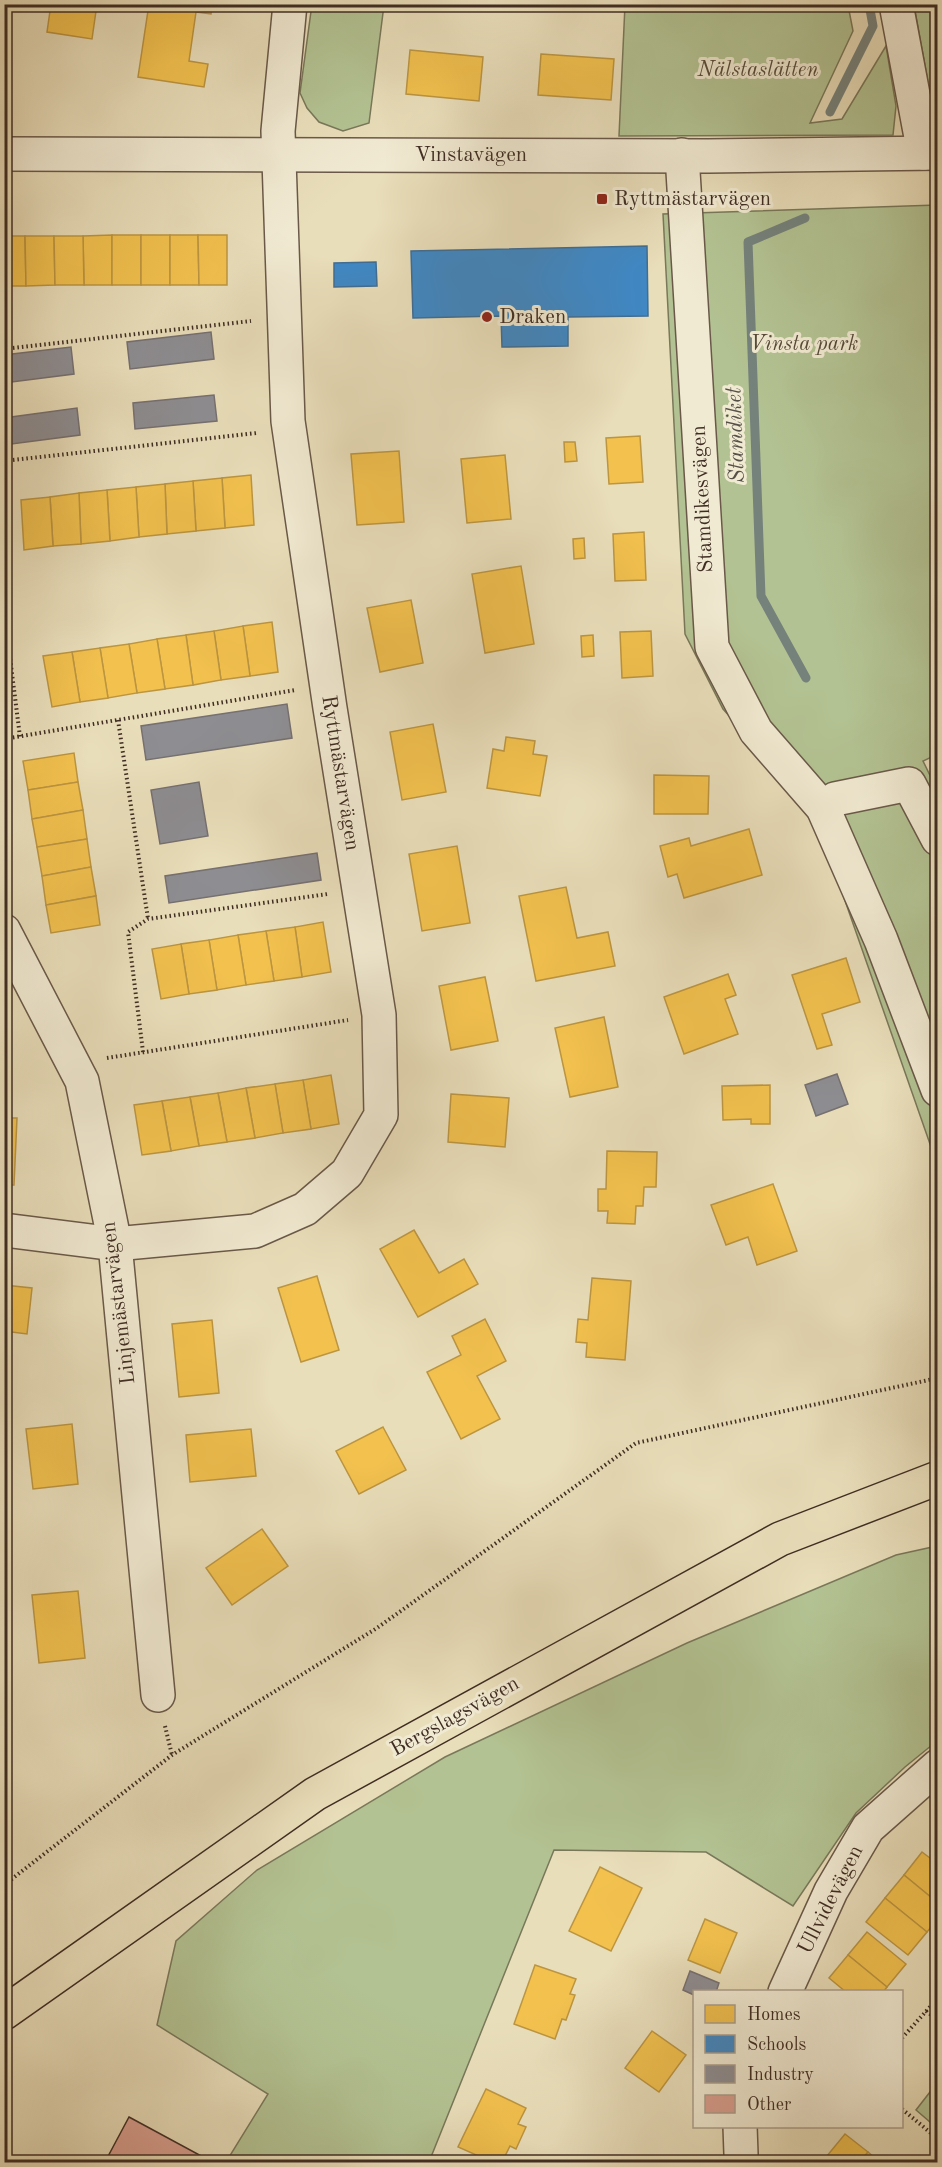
<svg xmlns="http://www.w3.org/2000/svg" width="942" height="2167" viewBox="0 0 942 2167" font-family="'Old Standard TT',serif">
<rect width="100%" height="100%" fill="#e9deba"/>
<filter id="stains"><feTurbulence type="fractalNoise" baseFrequency=".00333" numOctaves="4"/><feColorMatrix values="0 0 0 0 .2 0 0 0 0 .09 0 0 0 0 .02 0 0 0 .5 -.17"/></filter>
<radialGradient id="worn" r=".72"><stop offset=".6" stop-color="#630" stop-opacity="0"/><stop offset="1" stop-color="#630" stop-opacity=".3"/></radialGradient>
<g fill="#b3c292" stroke="#79785a" stroke-width="1.5">
<polygon points="312,4 384,5 369,123 343,131 319,122 307,108 300,93"/>
<polygon points="625,5 848,5 853,31 810,123 842,119 886,46 896,106 893,135 619,136"/>
<polygon points="914,5 937,5 937,127 936,127"/>
<polygon points="937,205 938,754 923,761 938,792 937,1164 813,809 723,709 685,634 663,214"/>
<polygon points="937,1546 937,1741 905,1767 856,1813 793,1906 706,1852 554,1850 429,2162 226,2162 268,2094 157,2025 176,1941 257,1870 445,1757 687,1643 896,1555"/>
<polygon points="937,2083 937,2128 916,2110"/>
</g>
<g fill="#f2c14e" stroke="#bc9541" stroke-width="1.5">
<polygon points="51,4 97,4 92,39 47,32"/>
<polygon points="149,4 212,4 211,14 196,12 189,61 208,64 204,87 138,77"/>
<polygon points="410,50 483,57 479,101 406,94"/>
<polygon points="541,54 614,59 611,100 538,95"/>
<polygon points="112,235 112,285 84,285 83,236"/>
<rect x="112" y="235" width="29" height="50"/>
<rect x="141" y="235" width="29" height="50"/>
<polygon points="170,235 198,235 199,285 170,285"/>
<polygon points="198,235 227,235 227,285 199,285"/>
<polygon points="4,236 25,236 26,286 4,286"/>
<polygon points="25,236 54,236 55,285 26,286"/>
<polygon points="54,236 83,236 84,285 55,285"/>
<polygon points="640,436 643,482 609,484 606,438"/>
<polygon points="564,442 575,442 577,461 565,462"/>
<polygon points="399,451 404,522 357,525 351,454"/>
<polygon points="505,455 511,519 467,523 461,459"/>
<polygon points="251,475 254,525 225,528 222,478"/>
<polygon points="222,478 225,528 196,531 193,481"/>
<polygon points="193,481 196,531 167,534 165,484"/>
<polygon points="165,484 167,534 139,537 136,487"/>
<polygon points="136,487 139,537 110,541 107,490"/>
<polygon points="107,490 110,541 81,544 79,493"/>
<polygon points="79,493 81,544 53,546 50,497"/>
<polygon points="50,497 53,546 24,550 21,500"/>
<polygon points="644,532 646,580 615,581 613,534"/>
<polygon points="584,538 585,558 574,559 573,539"/>
<polygon points="521,566 534,644 485,653 472,574"/>
<polygon points="411,600 423,663 380,672 367,608"/>
<polygon points="272,622 278,672 250,676 243,626"/>
<polygon points="243,626 250,676 221,680 214,631"/>
<polygon points="214,631 221,680 193,685 186,635"/>
<polygon points="651,631 653,676 622,678 620,632"/>
<polygon points="186,635 193,685 165,689 157,639"/>
<polygon points="593,635 594,656 582,657 581,636"/>
<polygon points="157,639 165,689 137,693 129,644"/>
<polygon points="129,644 137,693 108,698 100,648"/>
<polygon points="100,648 108,698 80,702 72,652"/>
<polygon points="72,652 80,702 52,707 43,656"/>
<polygon points="433,724 446,792 402,800 390,732"/>
<polygon points="506,737 535,741 533,754 547,756 540,796 487,788 493,749 504,751"/>
<polygon points="74,753 78,782 28,790 23,761"/>
<polygon points="654,775 709,776 708,814 654,814"/>
<polygon points="78,782 83,810 32,819 28,790"/>
<polygon points="83,810 87,839 37,847 32,819"/>
<polygon points="749,829 762,875 684,898 677,874 668,877 660,846 689,838 691,846"/>
<polygon points="87,839 91,867 42,876 37,847"/>
<polygon points="457,846 470,923 422,931 409,854"/>
<polygon points="91,867 96,896 46,905 42,876"/>
<polygon points="566,887 577,938 608,932 615,966 536,981 519,896"/>
<polygon points="96,896 100,925 51,933 46,905"/>
<polygon points="323,922 331,972 302,977 295,927"/>
<polygon points="295,927 302,977 274,981 266,931"/>
<polygon points="266,931 274,981 246,985 238,935"/>
<polygon points="238,935 246,985 217,990 209,940"/>
<polygon points="209,940 217,990 189,994 181,944"/>
<polygon points="181,944 189,994 161,999 152,949"/>
<polygon points="846,958 860,1002 822,1014 832,1045 817,1049 792,975"/>
<polygon points="728,974 736,995 725,999 738,1034 684,1054 664,997"/>
<polygon points="485,977 498,1041 451,1050 439,986"/>
<polygon points="604,1017 618,1087 570,1097 555,1028"/>
<polygon points="331,1075 339,1124 311,1129 303,1080"/>
<polygon points="303,1080 311,1129 283,1133 275,1084"/>
<polygon points="275,1084 283,1133 255,1138 246,1088"/>
<polygon points="770,1085 770,1124 751,1124 751,1119 723,1120 722,1086"/>
<polygon points="246,1088 255,1138 227,1142 218,1093"/>
<polygon points="218,1093 227,1142 199,1146 190,1097"/>
<polygon points="451,1094 509,1098 505,1147 448,1142"/>
<polygon points="190,1097 199,1146 171,1151 162,1101"/>
<polygon points="162,1101 171,1151 142,1155 134,1105"/>
<polygon points="4,1118 17,1118 14,1185 4,1185"/>
<polygon points="607,1151 657,1152 656,1187 644,1187 643,1206 636,1206 635,1224 607,1223 608,1211 598,1211 598,1189 606,1189"/>
<polygon points="773,1184 797,1251 757,1265 748,1237 726,1245 711,1205"/>
<polygon points="414,1230 439,1273 464,1259 478,1284 418,1317 380,1249"/>
<polygon points="317,1276 339,1350 301,1362 278,1288"/>
<polygon points="592,1278 631,1281 625,1360 586,1357 587,1343 576,1342 578,1319 588,1320"/>
<polygon points="4,1285 32,1288 27,1334 4,1331"/>
<polygon points="485,1319 506,1361 477,1376 500,1419 461,1439 427,1372 461,1355 452,1336"/>
<polygon points="212,1320 219,1393 179,1397 172,1324"/>
<polygon points="72,1424 78,1484 33,1489 26,1429"/>
<polygon points="383,1427 406,1470 359,1494 336,1451"/>
<polygon points="251,1429 256,1476 190,1482 186,1435"/>
<polygon points="262,1529 288,1566 232,1605 206,1568"/>
<polygon points="78,1591 85,1658 39,1663 32,1595"/>
<polygon points="922,1852 938,1864 938,1903 904,1875"/>
<polygon points="600,1867 642,1888 611,1951 569,1931"/>
<polygon points="904,1875 938,1903 938,1919 927,1932 885,1898"/>
<polygon points="885,1898 927,1932 908,1955 866,1922"/>
<polygon points="705,1919 737,1933 720,1973 688,1960"/>
<polygon points="867,1932 906,1964 887,1987 848,1955"/>
<polygon points="848,1955 887,1987 883,1992 846,1992 829,1978"/>
<polygon points="535,1965 576,1979 570,1994 575,1995 566,2020 562,2019 555,2039 514,2024"/>
<polygon points="652,2031 686,2055 659,2092 625,2068"/>
<polygon points="486,2089 526,2108 518,2124 526,2127 516,2149 510,2146 502,2162 492,2162 458,2147"/>
<polygon points="845,2134 868,2152 860,2162 822,2162"/>
<polygon points="868,2152 880,2162 860,2162"/>
</g>
<g fill="#3f88c5" stroke="#3f6d94" stroke-width="1.5">
<polygon points="647,246 648,316 568,317 568,346 502,347 501,316 413,318 411,251"/>
<polygon points="376,262 377,286 334,287 334,263"/>
</g>
<g fill="#8d8d92" stroke="#767071" stroke-width="1.5">
<polygon points="211,332 214,359 130,369 127,342"/>
<polygon points="71,347 74,374 4,383 4,355"/>
<polygon points="214,395 217,421 135,429 133,403"/>
<polygon points="77,408 80,435 4,445 4,418"/>
<polygon points="287,704 292,738 146,760 141,726"/>
<polygon points="199,782 208,836 160,844 151,790"/>
<polygon points="317,853 321,880 169,903 165,876"/>
<polygon points="837,1074 848,1104 816,1116 805,1085"/>
<polygon points="690,1971 719,1983 716,1992 694,1992 694,1995 683,1990"/>
</g>
<g fill="none" stroke-linecap="round" stroke-linejoin="round">
<g stroke="#75827c" stroke-width="9">
<polyline points="830,112 873,26 869,4"/>
<polyline points="805,218 748,242 761,596 806,678"/>
</g>
</g>
<polygon fill="#d99e8f" stroke="#3f2d23" stroke-width="1.5" points="129,2117 205,2158 202,2162 105,2162"/>
<g fill="none" stroke-linecap="round" stroke-linejoin="round">
<defs>
<g id="minor">
<polyline points="896,4 924,153"/>
<polyline points="4,154 708,156 938,153"/>
<polyline points="682,155 712,647 756,731 823,808 881,940 938,1090"/>
<polyline points="823,808 835,799 909,784 938,839"/>
<polyline points="4,931 82,1081 115,1244 158,1695"/>
<polyline points="4,1230 115,1244 255,1231 305,1209 347,1173 381,1115 379,1015 330,708 288,421 278,131 290,4"/>
<polyline points="785,1992 831,1891 868,1828 938,1766"/>
<polyline points="740,2126 741,2154"/>
</g>
<polyline id="major" points="4,2013 315,1794 780,1539 938,1478"/>
</defs>
<use href="#minor" stroke="#6a5949" stroke-width="36"/>
<use href="#major" stroke="#3f2d23" stroke-width="36"/>
<g stroke="#3f2d23" stroke-width="4" stroke-dasharray="1.5 3" stroke-linecap="butt">
<polyline points="4,349 251,321"/>
<polyline points="4,461 257,433"/>
<polyline points="4,610 20,737"/>
<polyline points="118,720 148,919"/>
<polyline points="4,739 296,690"/>
<polyline points="143,1052 128,932 148,919 328,894"/>
<polyline points="107,1058 348,1020"/>
<polyline points="165,1726 172,1755"/>
<polyline points="4,1885 172,1755 377,1628 636,1443 938,1378"/>
<polyline points="926,2011 938,2020"/>
<polyline points="902,2038 938,1998"/>
<polyline points="902,2109 938,2139"/>
</g>
<use href="#minor" stroke="#f1ead2" stroke-width="33"/>
<use href="#major" stroke="#e9deba" stroke-width="33"/>
</g>
<g fill="#8f2418" stroke="#f1ead2" stroke-width="2">
<rect x="596" y="193" width="12" height="12" rx="3"/>
<circle cx="487" cy="317" r="6"/>
</g>
<g text-anchor="middle" dominant-baseline="central" stroke-width="6" stroke-linejoin="round" paint-order="stroke">
<g font-size="21" font-style="italic" fill="#564b39" stroke="#f1ead2">
<text x="758" y="70">Nälstaslätten</text>
<text x="804" y="344">Vinsta park</text>
</g>
<g font-size="21" fill="#3f2d23" stroke="#f1ead2">
<text x="471" y="155">Vinstavägen</text>
<text transform="translate(703 499) rotate(-93)">Stamdikesvägen</text>
<text transform="translate(340 773) rotate(81)">Ryttmästarvägen</text>
<text transform="translate(119 1303) rotate(-97)">Linjemästarvägen</text>
<text transform="translate(455 1717) rotate(-29)">Bergslagsvägen</text>
<text transform="translate(831 1900) rotate(-63)">Ullvidevägen</text>
</g>
<g font-size="21" fill="#3f2d23" stroke="#f1ead2" text-anchor="start">
<text x="614" y="199">Ryttmästarvägen</text>
<text x="499" y="317">Draken</text>
</g>
<g font-size="22" font-style="italic" fill="#565048" stroke="#f1ead2">
<text transform="translate(736 435) rotate(-92)">Stamdiket</text>
</g>
</g>
<rect width="942" height="2167" fill="none" stroke="#e9deba" stroke-width="24"/>
<rect x="6" y="6" width="930" height="2155" fill="none" stroke="#3f2d23" stroke-width="3"/>
<rect x="12" y="12" width="918" height="2143" fill="none" stroke="#3f2d23" stroke-width="1.5"/>
<rect x="693" y="1990" width="210" height="138" fill="#f1ead2" stroke="#aa9e8c" stroke-width="1.5"/>
<rect x="705" y="2005" width="30" height="18" fill="#f2c14e" stroke="#aa9e8c" stroke-width="1.5"/>
<text x="747" y="2020" font-size="18" fill="#3f2d23">Homes</text>
<rect x="705" y="2035" width="30" height="18" fill="#3f88c5" stroke="#aa9e8c" stroke-width="1.5"/>
<text x="747" y="2050" font-size="18" fill="#3f2d23">Schools</text>
<rect x="705" y="2065" width="30" height="18" fill="#8d8d92" stroke="#aa9e8c" stroke-width="1.5"/>
<text x="747" y="2080" font-size="18" fill="#3f2d23">Industry</text>
<rect x="705" y="2095" width="30" height="18" fill="#d99e8f" stroke="#aa9e8c" stroke-width="1.5"/>
<text x="747" y="2110" font-size="18" fill="#3f2d23">Other</text>
<rect width="100%" height="100%" filter="url(#stains)"/>
<rect width="100%" height="100%" fill="url(#worn)"/>
</svg>
